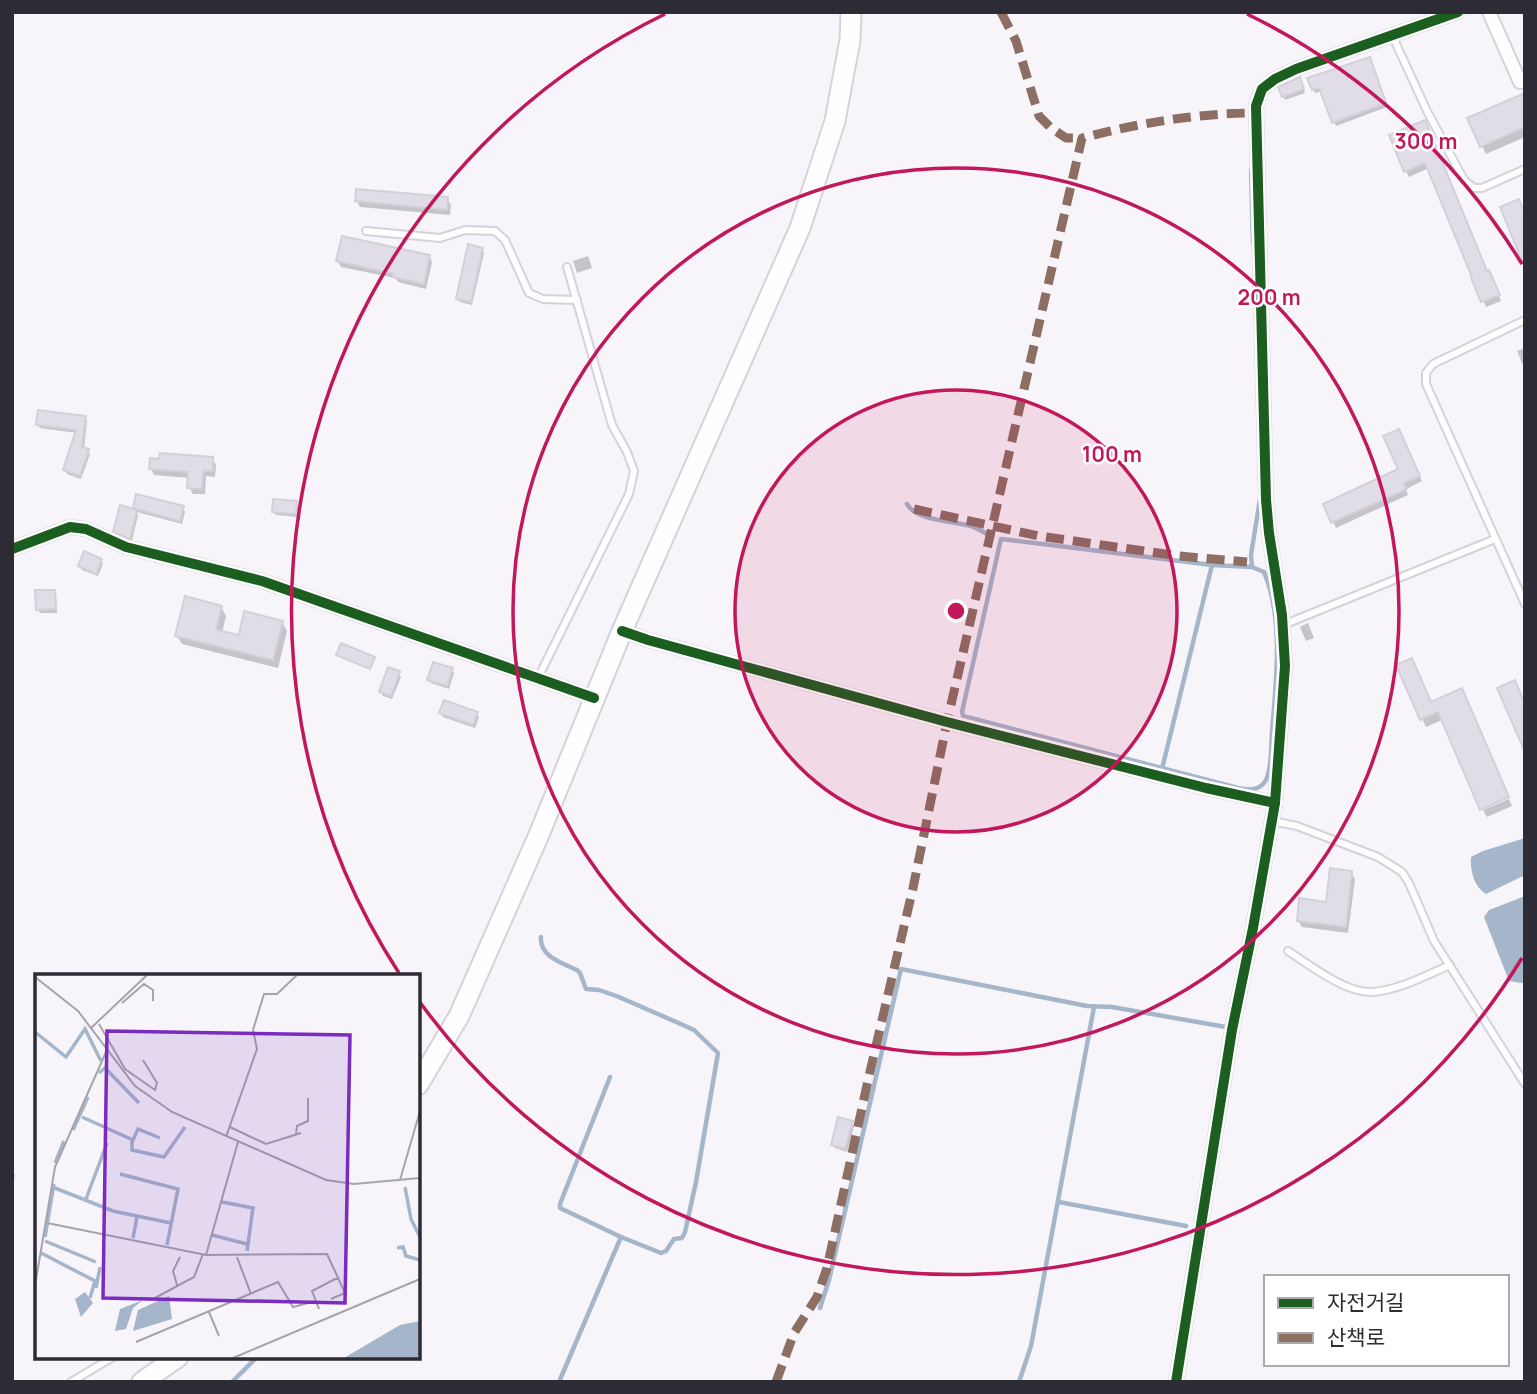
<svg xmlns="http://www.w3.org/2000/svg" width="1537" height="1394" viewBox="0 0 1537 1394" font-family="Manrope,'Noto Sans KR',sans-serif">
<rect width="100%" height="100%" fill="#f7f5fa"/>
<g fill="#a5b5ca">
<path d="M 1525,838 L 1525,875 L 1486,894 C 1474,887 1470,871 1471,857 L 1483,851 Z"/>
<polygon points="1525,896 1525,982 1521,983 1509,981 1484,917 1489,910"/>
</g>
<g fill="#0003">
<polygon points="1371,62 1387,107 1336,126 1322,91 1315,93 1310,79"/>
<polygon points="1301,83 1305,93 1285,100 1283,96"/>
<polygon points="1525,95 1525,137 1486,154 1482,146"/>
<polygon points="1424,123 1487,273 1492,278 1501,301 1486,307 1429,168 1409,177 1406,171"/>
<polygon points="447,199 451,205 450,215 360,207 357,201"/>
<polygon points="482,249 484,253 472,305 460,302 458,298"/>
<polygon points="429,256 432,262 426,289 398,282 395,278 341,267 338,261"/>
<polygon points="588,256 592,268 577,273 573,261"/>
<polygon points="1525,348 1525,370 1517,351"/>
<polygon points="85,417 87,421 84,449 88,451 90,454 81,479 67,474 65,470 77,433 40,428 38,425"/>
<polygon points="1401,436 1422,481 1406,489 1408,495 1336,528 1325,505 1400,470"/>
<polygon points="212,458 216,465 215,477 206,476 205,494 193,494 189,487 190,478 154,475 151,469"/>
<polygon points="296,503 298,507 298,517 276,515 274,512"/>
<polygon points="134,508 183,508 185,512 182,524 137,512 138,515 132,541 117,535 115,531 136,511"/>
<polygon points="101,560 103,564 98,576 82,570 80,566"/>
<polygon points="54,591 56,595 57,613 40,613 38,609"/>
<polygon points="221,607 226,616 222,633 240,637 282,622 287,631 278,668 182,644 177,636"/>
<polygon points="1308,623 1314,638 1306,641 1300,627"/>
<polygon points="1398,666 1431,703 1461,690 1442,720 1426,727"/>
<polygon points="452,669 454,673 449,689 431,683 429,680"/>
<polygon points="398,673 401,677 392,699 383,696 381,692"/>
<polygon points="441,713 477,714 479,717 475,728 443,717"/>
<polygon points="1509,799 1512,806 1487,817 1483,810"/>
<polygon points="1351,873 1355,879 1348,933 1302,927 1298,921 1327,904"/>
<polygon points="851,1123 854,1126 847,1152 835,1148 832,1145"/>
<polygon points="12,1171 15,1175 12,1189"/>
</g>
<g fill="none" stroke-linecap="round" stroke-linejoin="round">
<g stroke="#a5b5ca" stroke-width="4.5">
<polyline points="1251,170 1253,242"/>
<path d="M 907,504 C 916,521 954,521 971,526 C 977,528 982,531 987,534"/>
<path d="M 1252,567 L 1212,565 L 1001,539 L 962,712 L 963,716 L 1238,788 C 1249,790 1260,791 1266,780 C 1272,768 1271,745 1272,732 C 1276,683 1284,618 1264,572 L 1252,567 L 1251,555 L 1260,499"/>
<polyline points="1162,769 1212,565"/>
<path d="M 541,937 C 539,956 562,963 577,970 L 580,973 L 586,989 L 599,990 L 619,997 L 683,1025 L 694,1030 L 718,1053 L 696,1182 L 685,1232 L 682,1238 L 674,1239 L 666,1251 L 661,1253 L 621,1237"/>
<polyline points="1059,1202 1186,1226"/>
<polyline points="820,1308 829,1280 901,969 1087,1006 1112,1007 1226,1027"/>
<polyline points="232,1382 257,1357"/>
<polyline points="559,1382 621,1237 560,1208 560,1204 610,1077"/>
<polyline points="1019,1382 1031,1346 1094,1007"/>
</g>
</g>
<g fill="#e1dde7" stroke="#d3d1d7" stroke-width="2">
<polygon points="1370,57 1386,103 1332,123 1319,88 1312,90 1307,78"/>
<polygon points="1300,77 1304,89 1282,97 1278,87"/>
<polygon points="1525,93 1525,127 1480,147 1467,118"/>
<polygon points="1425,120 1487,271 1489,270 1500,295 1481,302 1471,278 1472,277 1425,163 1404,172 1389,135"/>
<polygon points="356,189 448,197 447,210 355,201"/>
<polygon points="1519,199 1525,214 1524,266 1500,207"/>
<polygon points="342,236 430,255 424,284 393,277 394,274 336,261"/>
<polygon points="468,244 483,248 471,302 456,299"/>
<polygon points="38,410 86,416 82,447 89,449 80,476 63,470 76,430 36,425"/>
<polygon points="1399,429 1420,476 1404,483 1407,489 1331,523 1323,504 1398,469 1383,436"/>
<polygon points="160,453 213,457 213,471 203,471 202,489 187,488 188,472 149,469 150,458 159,459"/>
<polygon points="136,494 184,506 180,521 133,508"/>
<polygon points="273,499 297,501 296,514 272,512"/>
<polygon points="120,505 137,510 130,539 113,532"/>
<polygon points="84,551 102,559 96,574 78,566"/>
<polygon points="35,590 55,590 56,609 36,610"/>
<polygon points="185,596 222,606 216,630 239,635 244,611 283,621 273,660 175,636"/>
<polygon points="341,643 375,657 370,669 336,655"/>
<polygon points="1412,658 1431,702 1462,688 1509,797 1480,810 1438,712 1420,720 1396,665"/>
<polygon points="433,662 453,668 447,686 427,680"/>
<polygon points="388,667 400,671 391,696 379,692"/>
<polygon points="1515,680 1525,704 1525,752 1497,688"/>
<polygon points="444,700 478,712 473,725 439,713"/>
<polygon points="1330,868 1352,871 1346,927 1297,921 1299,898 1326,902"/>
<polygon points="838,1117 853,1121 845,1149 831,1145"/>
</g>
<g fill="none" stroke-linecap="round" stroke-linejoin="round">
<defs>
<g id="service">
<polyline points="1392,35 1427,111 1464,180 1474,188 1482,188 1525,169"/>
<polyline points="366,231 440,238 465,230 495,231 505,240 529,293 543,299 577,300"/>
<polyline points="1525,320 1433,364 1426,373 1426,384 1525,604"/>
<polyline points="1283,625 1495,539"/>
<polyline points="538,678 629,494 634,471 627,452 612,425 567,267"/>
<polyline points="1272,821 1297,826 1378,857 1402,872 1409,883 1434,941 1525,1084"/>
<path d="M 1288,951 C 1310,965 1345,993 1372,992 C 1399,990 1425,976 1450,965"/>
<polyline points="71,1382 113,1357"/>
</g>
<g id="minor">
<polyline points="1489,12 1520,82"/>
<polyline points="12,549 70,527 86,529 126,547 262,581 594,698"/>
<polyline points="622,631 648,640 947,722 1206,788 1275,803"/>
<polyline points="1176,1382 1232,1030 1253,928 1275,803 1285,666 1282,615 1269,533 1266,500 1256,106 1262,89 1275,79 1296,69 1458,12"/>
</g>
<g id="primary">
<polyline points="418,1085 459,1016 538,837 622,631 800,228 835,121 850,40 851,12"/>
<polyline points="142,1382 178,1357"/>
</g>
</defs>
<use href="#service" stroke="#d4d3d9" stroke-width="10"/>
<use href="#minor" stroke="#d4d3d9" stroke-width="16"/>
<use href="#primary" stroke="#d4d3d9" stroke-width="23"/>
<use href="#service" stroke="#fefefe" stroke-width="6"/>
<use href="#minor" stroke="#fefefe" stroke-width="12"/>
<use href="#primary" stroke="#fefefe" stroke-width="19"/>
<g stroke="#8d6e63" stroke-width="9" stroke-dasharray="18 9" stroke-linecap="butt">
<polyline points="1001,12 1016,41 1039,116 1051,128 1066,138 1082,138"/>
<polyline points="914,509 1039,536 1179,556 1247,562"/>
<path d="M 776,1382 L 794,1333 L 817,1297 L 827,1268 L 869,1076 L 913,888 L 947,722 L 1082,138 C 1139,123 1198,113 1256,113"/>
</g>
<defs>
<g id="cycleway">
<polyline points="12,549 70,527 86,529 126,547 262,581 594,698"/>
<polyline points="622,631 648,640 947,722 1206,788 1275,803"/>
<polyline points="1176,1382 1232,1030 1253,928 1275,803 1285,666 1282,615 1269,533 1266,500 1256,106 1262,89 1275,79 1296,69 1458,12"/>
</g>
</defs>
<use href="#cycleway" stroke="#fff" stroke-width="15"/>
<use href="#cycleway" stroke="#1b5e20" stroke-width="10"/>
</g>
<circle cx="956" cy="611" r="221" fill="#c2185b" fill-opacity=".12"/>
<g fill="none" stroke="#c2185b" stroke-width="3.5">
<circle cx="956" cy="611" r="221"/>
<circle cx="956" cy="611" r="443"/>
<path d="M1522 958A664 664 0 0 1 419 1001M399 973A664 664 0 0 1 665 14M1247 14A664 664 0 0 1 1522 264"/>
</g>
<g transform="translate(35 974)">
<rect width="385" height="385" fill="#f7f5fa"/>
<path d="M 50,318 L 58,329 L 46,343 L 40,325 ZM 134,322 L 137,345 L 98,357 L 103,336 ZM 108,326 L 98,334 L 91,355 L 80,357 L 85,335 ZM 385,347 L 385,384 L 309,384 L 365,351 Z" fill="#a5b5ca"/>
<path fill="none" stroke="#a5b5ca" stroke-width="3.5" d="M 0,58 L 31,83 L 50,55 L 66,87M 64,99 L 70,94 L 104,129M 47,143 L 98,166 L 103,155 L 125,164M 38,156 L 53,123M 97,167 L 97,176 L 129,183 L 150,153M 20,189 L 29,167M 85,200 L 143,215 L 132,271M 370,213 L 376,245 L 385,263M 20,214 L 78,237 L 136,249M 51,225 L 72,169M 187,228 L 218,234 L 212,277M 177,261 L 212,270M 10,263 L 19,210M 98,264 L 102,243M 10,267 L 61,288M 362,274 L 368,273 L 371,282 L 385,286M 6,279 L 60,307 L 55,324M 61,314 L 65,293"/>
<path fill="none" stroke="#a6a4aa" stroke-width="2" d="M 0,3 L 43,37 L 100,112 L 137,138 L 291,206 L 319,210 L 385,204M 87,29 L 109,10 L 118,16 L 118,27M 64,50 L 90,95 L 120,116 L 122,109 L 108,86M 56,54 L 112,1M 195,153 L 231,170 L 266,159M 261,161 L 262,152 L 273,147 L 273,124M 191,163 L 222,75 L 218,56 L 229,20 L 242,20 L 262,1M 365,206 L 385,137M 12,249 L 171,281 L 292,280 L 310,319 L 296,325M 171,281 L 203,168M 202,283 L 216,320M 142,311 L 138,297 L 145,283M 0,312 L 20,193 L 71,78M 118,325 L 159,303 L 168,280M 284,335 L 277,317 L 304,303M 174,338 L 184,362M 101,368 L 243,308 L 258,333 L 281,327M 198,384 L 385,305"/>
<path fill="#7b2cbf" fill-opacity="0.15" stroke="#7b2cbf" stroke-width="3.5" d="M 72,57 L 315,61 L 310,329 L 68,324 Z"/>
<rect width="385" height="385" fill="none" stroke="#2d2b33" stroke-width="3.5"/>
</g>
<circle cx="956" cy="611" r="10" fill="#c2185b" stroke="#fff" stroke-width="3.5"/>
<g font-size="21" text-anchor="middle" font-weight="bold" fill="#c2185b" stroke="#fff" stroke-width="5" stroke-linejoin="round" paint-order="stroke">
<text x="1426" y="149">300 m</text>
<text x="1269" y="305">200 m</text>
<text x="1112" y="462">100 m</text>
</g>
<rect width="1537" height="1394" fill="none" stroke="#2d2b33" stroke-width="28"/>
<rect x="1264" y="1275" width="245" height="91" fill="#ffffff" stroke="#abaaad" stroke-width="2"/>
<rect x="1278" y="1298" width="35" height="10" fill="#1b5e20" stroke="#abaaad" stroke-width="2"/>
<text x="1327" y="1310" font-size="21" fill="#2d2b33">자전거길</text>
<rect x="1278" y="1333" width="35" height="10" fill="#8d6e63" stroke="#abaaad" stroke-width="2"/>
<text x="1327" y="1345" font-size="21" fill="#2d2b33">산책로</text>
</svg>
